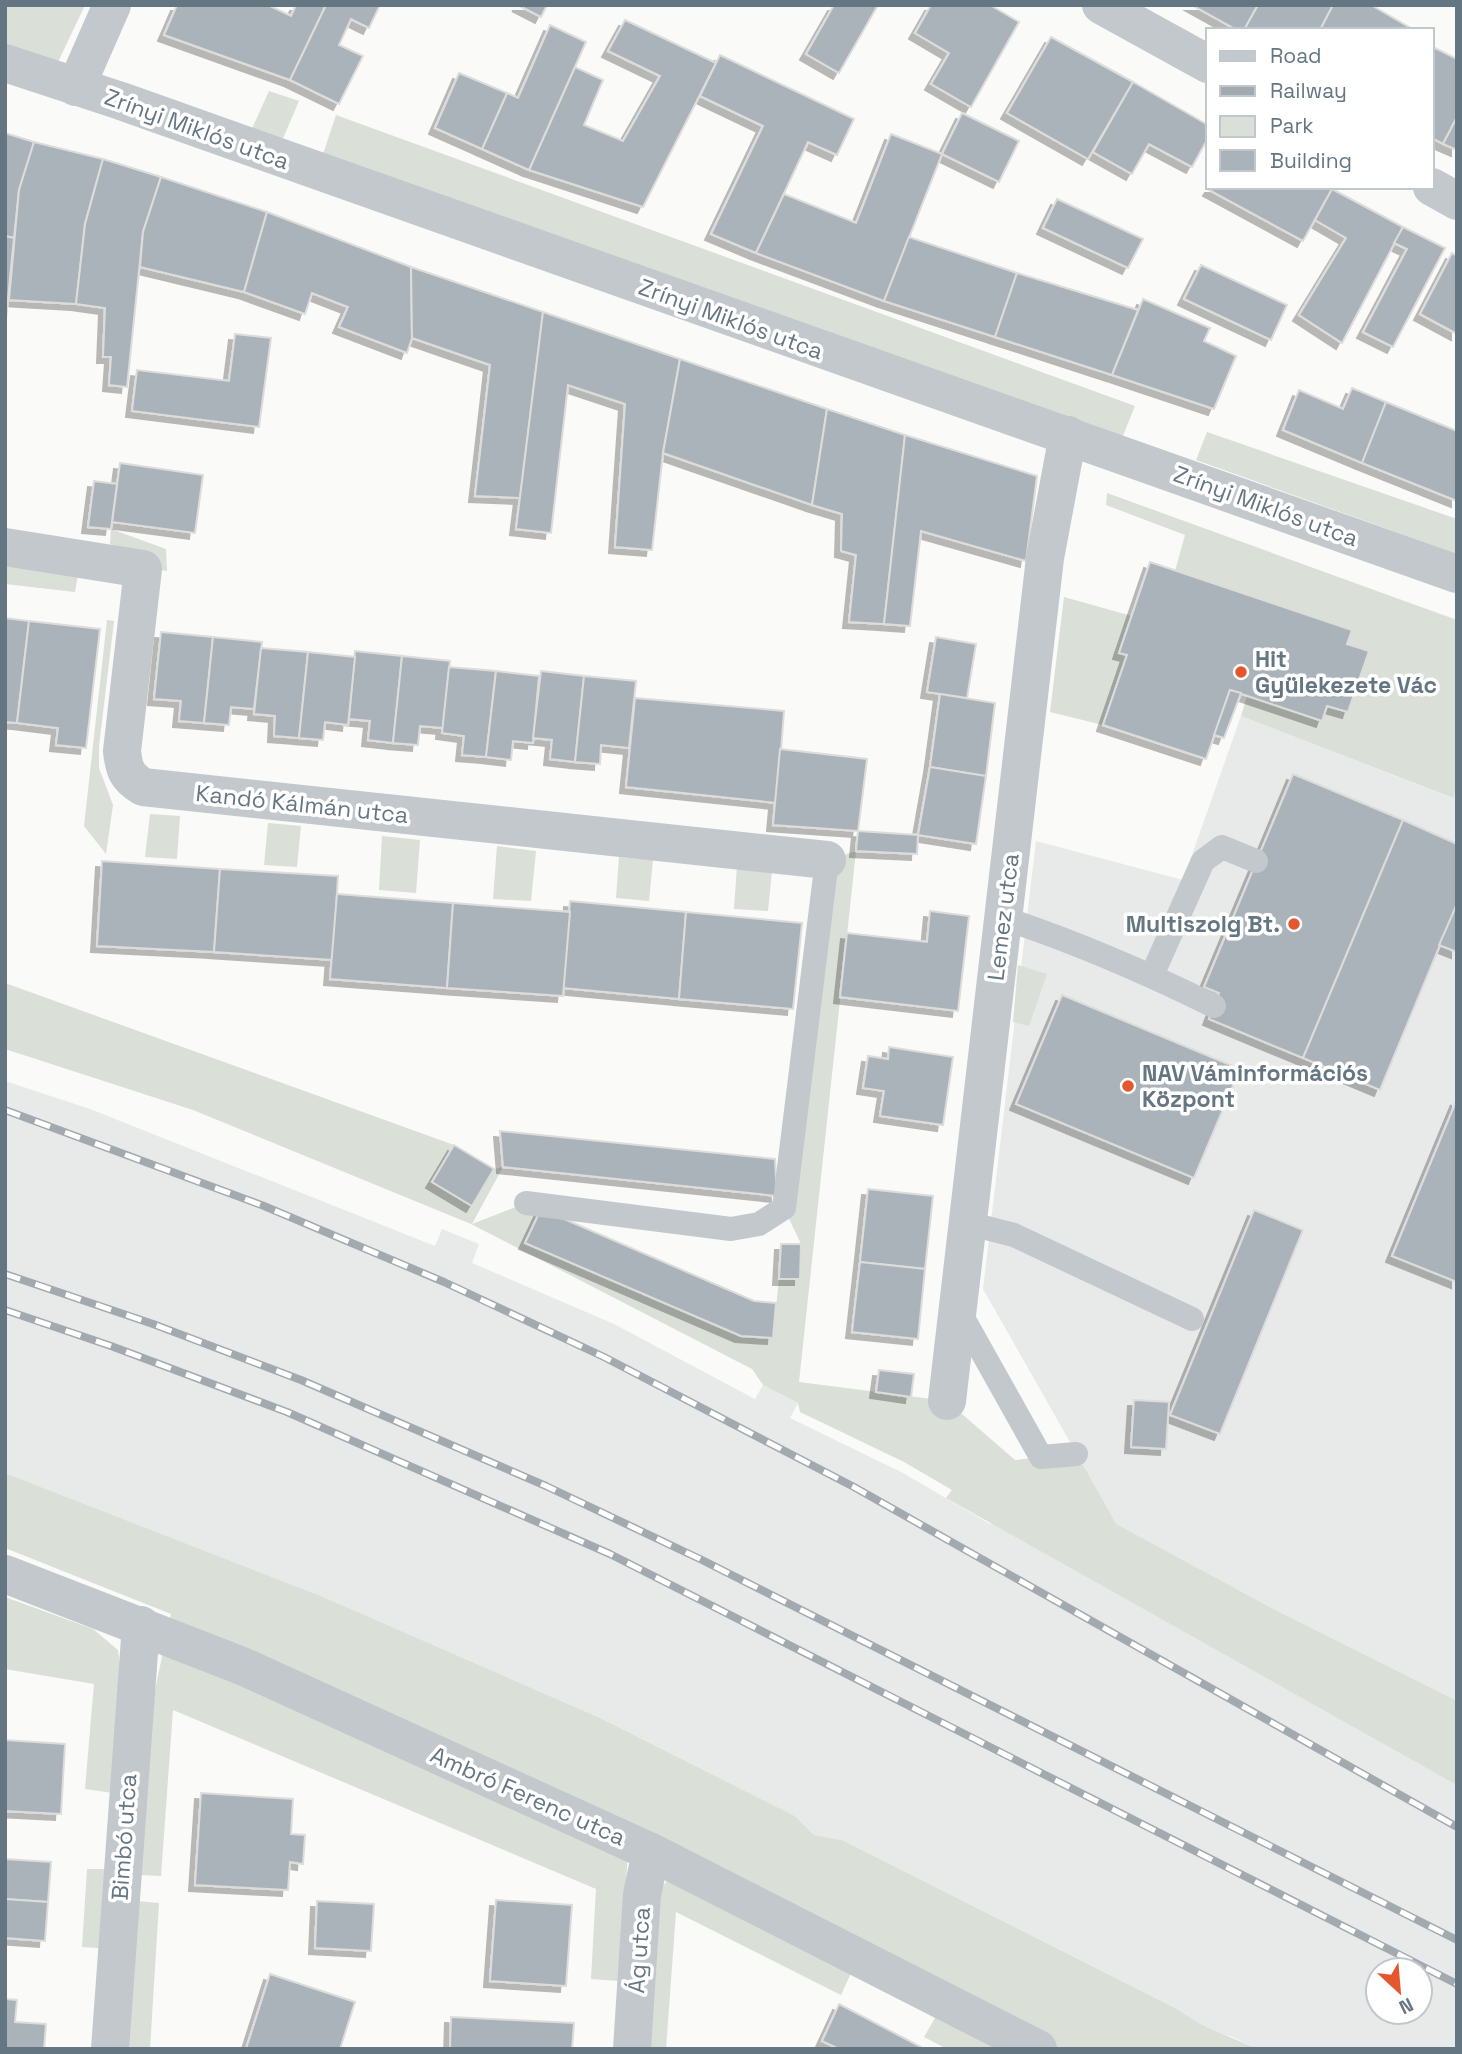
<svg xmlns="http://www.w3.org/2000/svg" width="1462" height="2054" viewBox="0 0 1462 2054" font-family="'Space Grotesk',sans-serif">
<defs>
<filter id="shadow"><feDropShadow dx="-6" dy="6" stdDeviation="0" flood-color="#0004"/></filter>
</defs>
<rect width="100%" height="100%" fill="#fafaf8"/>
<path fill="#e8e9e9" fill-rule="evenodd" d="M 1241,716 L 1452,798 L 1457,786 L 1457,2049 L 1257,2049 L 1233,2037 L 1201,2028 L 1179,2010 L 842,1840 L 814,1835 L 795,1816 L 598,1717 L 321,1596 L 5,1473 L 5,1081 L 90,1109 L 435,1246 L 442,1229 L 479,1244 L 472,1263 L 614,1324 L 755,1399 L 763,1385 L 798,1403 L 790,1418 L 903,1473 L 990,1524 L 1083,1465 L 983,1289 L 1036,841 L 1183,880 ZM 1378,1970 L 1420,1970 L 1420,2012 L 1378,2012 Z"/>
<g fill="#dadfd7">
<polygon points="5,5 85,5 51,77 5,63"/>
<polygon points="269,91 299,101 281,143 250,133"/>
<polygon points="336,115 1135,406 1122,438 323,154"/>
<polygon points="1207,432 1457,519 1457,554 1196,460"/>
<polygon points="1107,493 1457,620 1457,786 1453,798 1241,716 1247,696 1327,706 1348,712 1368,652 1347,644 1352,630 1175,571 1185,535 1106,505"/>
<polygon points="111,529 166,549 167,571 161,570 150,556 110,544"/>
<polygon points="5,566 78,574 75,592 5,584"/>
<polygon points="1064,597 1132,616 1119,652 1127,655 1103,725 1050,712"/>
<polygon points="107,620 114,621 99,746 99,768 113,805 106,854 84,826"/>
<polygon points="150,814 180,816 177,859 145,857"/>
<polygon points="268,823 301,826 297,867 264,865"/>
<polygon points="382,836 420,840 416,893 379,890"/>
<polygon points="497,846 536,851 531,901 493,899"/>
<polygon points="856,851 799,1382 947,1401 1015,1460 1041,1457 1083,1465 1116,1524 1273,1609 1457,1701 1457,1785 946,1498 952,1490 904,1462 800,1412 798,1403 763,1385 752,1369 471,1224 193,1110 5,1049 5,983 454,1145 494,1169 503,1167 472,1224 526,1203 541,1209 526,1244 741,1336 773,1337 779,1279 800,1279 801,1244 784,1208 827,860"/>
<polygon points="619,857 653,860 649,901 616,898"/>
<polygon points="737,866 772,871 768,911 734,909"/>
<polygon points="1018,965 1047,974 1029,1026 1013,1022"/>
<path d="M 5,1473 L 321,1596 L 598,1717 L 795,1816 L 814,1835 L 842,1840 L 1179,2010 C 1206,2031 1227,2034 1257,2049 L 947,2049 L 924,2037 L 944,2002 L 858,1958 L 841,1995 L 676,1912 L 666,2049 L 646,2049 L 657,1894 L 673,1873 L 628,1853 L 619,1981 L 591,1979 L 596,1889 L 173,1710 L 161,1876 L 139,1875 L 155,1690 L 171,1614 L 5,1548 Z"/>
<polygon points="5,1597 93,1629 118,1650 121,1674 113,1793 85,1789 94,1684 5,1669"/>
<polygon points="87,1869 105,1869 99,1948 82,1947"/>
<polygon points="137,1901 159,1903 150,2049 128,2049"/>
</g>
<g fill="#aab3b9" stroke="#dcdcda" stroke-width="2" filter="url(#shadow)">
<polygon points="177,5 268,5 291,16 296,5 326,5 290,80 164,35"/>
<polygon points="326,5 380,5 369,28 351,19 339,45 363,56 339,104 290,80"/>
<polygon points="518,5 547,5 541,17"/>
<polygon points="834,5 878,5 839,73 806,54"/>
<polygon points="931,5 990,5 1019,22 971,107 931,84 949,53 915,33"/>
<polygon points="1192,5 1258,5 1244,30 1237,30"/>
<polygon points="1258,5 1333,5 1320,30 1244,30"/>
<polygon points="1333,5 1371,5 1414,30 1320,30"/>
<polygon points="625,20 716,63 643,207 529,170 575,67 603,80 584,125 623,141 660,76 608,51"/>
<polygon points="550,25 586,42 529,170 482,149 507,93 518,98"/>
<polygon points="1051,37 1133,82 1088,159 1007,113"/>
<polygon points="1435,48 1457,59 1457,117 1443,144 1432,138 1432,53"/>
<polygon points="720,55 854,119 837,155 808,142 756,253 711,234 763,126 700,96"/>
<polygon points="459,73 507,93 482,149 435,128"/>
<polygon points="1133,82 1208,125 1208,138 1192,167 1149,144 1132,174 1093,152"/>
<polygon points="962,113 1019,141 999,182 942,154"/>
<polygon points="1457,117 1457,150 1443,144"/>
<polygon points="5,133 34,142 19,190 14,238 5,236"/>
<polygon points="891,134 942,154 884,301 756,253 784,194 856,223"/>
<polygon points="34,142 103,159 85,224 76,304 9,300 19,190"/>
<polygon points="103,159 161,177 143,232 127,387 109,385 111,357 103,357 105,308 76,304 85,224"/>
<polygon points="161,177 267,212 244,292 140,267 143,232"/>
<polygon points="1211,187 1329,187 1332,189 1303,241 1209,190"/>
<polygon points="1332,189 1403,227 1342,343 1299,315 1346,238 1315,220"/>
<polygon points="1057,199 1143,239 1128,268 1043,228"/>
<polygon points="267,212 411,267 412,338 407,353 339,327 348,307 312,293 305,314 244,292"/>
<polygon points="1403,227 1445,248 1393,347 1363,332 1407,249 1394,243"/>
<polygon points="5,236 14,238 5,329"/>
<polygon points="909,237 1017,273 995,337 884,301"/>
<polygon points="1452,253 1457,256 1457,334 1420,314"/>
<polygon points="1201,265 1287,305 1271,340 1184,299"/>
<polygon points="411,267 543,312 520,498 475,496 490,365 412,338"/>
<polygon points="1017,273 1138,310 1112,375 995,337"/>
<polygon points="1143,299 1210,328 1204,341 1236,356 1214,409 1112,375"/>
<polygon points="543,312 680,359 663,453 652,550 615,547 625,404 568,385 551,533 516,529"/>
<polygon points="235,334 271,338 259,427 132,411 137,370 229,381"/>
<polygon points="680,359 827,409 812,505 663,453"/>
<polygon points="1352,388 1386,402 1362,463 1283,430 1299,390 1343,409"/>
<polygon points="1386,402 1457,431 1457,501 1362,463"/>
<polygon points="827,409 905,435 884,624 849,622 856,555 841,551 842,514 812,505"/>
<polygon points="905,435 1037,476 1026,561 921,531 910,626 884,624"/>
<polygon points="120,463 203,475 195,533 112,522"/>
<polygon points="94,481 117,484 111,529 88,527"/>
<polygon points="1150,562 1352,630 1347,644 1369,651 1348,712 1327,706 1322,721 1230,690 1206,759 1103,725 1127,655 1119,653"/>
<polygon points="5,618 29,621 17,723 5,722"/>
<polygon points="29,621 100,629 86,748 56,745 58,728 17,723"/>
<polygon points="161,632 213,637 204,723 179,721 181,701 154,699"/>
<polygon points="213,637 262,642 254,709 231,707 229,725 204,723"/>
<polygon points="936,637 976,644 967,698 927,692"/>
<polygon points="261,648 308,652 299,738 274,736 275,716 254,714"/>
<polygon points="355,651 402,656 393,743 368,740 370,721 349,719"/>
<polygon points="308,652 355,657 348,725 325,722 323,740 299,738"/>
<polygon points="402,656 450,661 443,728 420,726 418,745 393,743"/>
<polygon points="449,667 496,671 486,757 462,755 464,736 442,733"/>
<polygon points="496,671 539,676 533,743 513,741 511,760 486,757"/>
<polygon points="541,671 584,676 575,762 550,759 552,740 533,738"/>
<polygon points="584,676 636,681 629,748 601,745 600,764 575,762"/>
<polygon points="1230,690 1241,693 1224,738 1214,735"/>
<polygon points="940,694 995,703 986,776 930,767"/>
<polygon points="635,698 784,711 777,803 626,787"/>
<polygon points="780,749 867,759 858,831 773,825"/>
<polygon points="930,767 986,776 976,844 918,835"/>
<polygon points="1293,774 1403,820 1303,1058 1209,1019 1219,993 1204,987"/>
<polygon points="1403,820 1457,844 1457,904 1380,1090 1303,1058"/>
<polygon points="858,831 918,835 917,854 856,851"/>
<polygon points="102,861 220,869 214,952 97,946"/>
<polygon points="220,869 338,876 333,960 214,952"/>
<polygon points="337,894 453,903 447,988 330,979"/>
<polygon points="570,901 686,912 679,999 563,988"/>
<polygon points="453,903 570,912 563,996 447,988"/>
<polygon points="1457,904 1457,952 1439,945"/>
<polygon points="930,911 969,916 958,1011 840,997 847,933 927,942"/>
<polygon points="686,912 802,923 793,1009 679,999"/>
<polygon points="1062,995 1240,1069 1194,1178 1016,1104"/>
<polygon points="889,1047 953,1057 943,1125 880,1116 884,1091 863,1088 868,1056 888,1059"/>
<polygon points="1457,1099 1457,1282 1392,1256"/>
<polygon points="500,1131 775,1159 777,1196 503,1167"/>
<polygon points="454,1145 494,1169 472,1206 432,1182"/>
<polygon points="868,1189 933,1196 925,1269 860,1262"/>
<polygon points="541,1209 754,1301 776,1303 773,1338 741,1336 525,1243"/>
<polygon points="1254,1210 1303,1230 1220,1434 1170,1415"/>
<polygon points="781,1244 801,1244 800,1279 779,1279"/>
<polygon points="860,1262 925,1269 918,1339 852,1332"/>
<polygon points="879,1370 914,1374 911,1397 876,1392"/>
<polygon points="1134,1400 1169,1402 1166,1449 1131,1447"/>
<polygon points="5,1740 65,1744 61,1814 5,1811"/>
<polygon points="201,1793 293,1799 291,1834 305,1835 303,1864 290,1862 288,1890 195,1885"/>
<polygon points="5,1859 51,1862 48,1902 5,1899"/>
<polygon points="5,1899 48,1902 45,1941 5,1938"/>
<polygon points="496,1900 572,1905 566,1986 490,1981"/>
<polygon points="317,1901 374,1904 371,1951 315,1948"/>
<polygon points="270,1974 355,2002 340,2049 246,2049"/>
<polygon points="5,1999 17,2000 15,2022 46,2024 44,2049 5,2049"/>
<polygon points="839,2004 921,2047 920,2049 839,2049 822,2041"/>
<polygon points="451,2017 574,2023 572,2049 450,2049"/>
</g>
<g fill="none" stroke-linecap="round" stroke-linejoin="round">
<g stroke="#c3c8cc" stroke-width="24">
<path d="M 1003,918 C 1076,942 1145,972 1214,1006"/>
<polyline points="1152,975 1203,861 1222,847 1256,861"/>
<polyline points="526,1203 731,1229 759,1224 784,1208 827,860"/>
<polyline points="967,1223 1014,1235 1192,1319"/>
<polyline points="958,1309 1041,1457 1076,1454"/>
</g>
<g stroke="#c3c8cc" stroke-width="38">
<polyline points="1101,5 1208,64"/>
<polyline points="5,63 121,101 1457,574"/>
<polyline points="76,87 112,5"/>
<polyline points="1432,187 1457,201"/>
<path d="M 5,547 L 143,569 L 122,751 C 124,770 127,777 143,787 L 827,860"/>
<polyline points="947,1401 1045,558 1068,435"/>
<polyline points="5,1574 242,1666 651,1852 1038,2049"/>
<polyline points="110,2049 141,1625"/>
<polyline points="632,2049 642,1895 651,1852"/>
</g>
<defs>
<g id="rail">
<polyline points="5,1110 264,1206 444,1282 604,1357 854,1487 1457,1827"/>
<polyline points="5,1274 153,1324 301,1380 546,1486 702,1560 1457,1940"/>
<polyline points="5,1310 111,1346 287,1412 610,1554 1457,1984"/>
</g>
</defs>
<use href="#rail" stroke="#a2aab0" stroke-width="8"/>
<use href="#rail" stroke="#fff" stroke-width="5" stroke-dasharray="16" stroke-linecap="butt"/>
</g>
<g fill="#e4572e" stroke="#fff" stroke-width="2.5">
<circle cx="1241" cy="672" r="7"/>
<circle cx="1294" cy="924" r="7"/>
<circle cx="1128" cy="1086" r="7"/>
</g>
<g text-anchor="middle" dominant-baseline="central" stroke-width="7" stroke-linejoin="round" paint-order="stroke">
<g font-size="23" fill="#657683" stroke="#fff">
<text transform="translate(197 129) rotate(20)">Zrínyi Miklós utca</text>
<text transform="translate(731 319) rotate(20)">Zrínyi Miklós utca</text>
<text transform="translate(1266 506) rotate(20)">Zrínyi Miklós utca</text>
<text transform="translate(302 804) rotate(6)">Kandó Kálmán utca</text>
<text transform="translate(1003 917) rotate(-83)">Lemez utca</text>
<text transform="translate(528 1796) rotate(24)">Ambró Ferenc utca</text>
<text transform="translate(124 1837) rotate(-86)">Bimbó utca</text>
<text transform="translate(639 1950) rotate(-86)">Ág utca</text>
</g>
<g font-size="23" font-weight="bold" fill="#657683" stroke="#fff" text-anchor="start">
<text x="1255" y="659">Hit<tspan x="1255" dy="26">Gyülekezete Vác</tspan></text>
<text x="1280" y="924" text-anchor="end">Multiszolg Bt.</text>
<text x="1142" y="1073">NAV Váminformációs<tspan x="1142" dy="26">Központ</tspan></text>
</g>
</g>
<rect width="1462" height="2054" fill="none" stroke="#657683" stroke-width="14"/>
<rect x="1206" y="28" width="228" height="161" fill="#ffffff" stroke="#c1c8cd" stroke-width="2"/>
<rect x="1220" y="51" width="35" height="10" fill="#c3c8cc" stroke="#c1c8cd" stroke-width="2"/>
<text x="1270" y="63" font-size="21" fill="#657683">Road</text>
<rect x="1220" y="86" width="35" height="10" fill="#a2aab0" stroke="#c1c8cd" stroke-width="2"/>
<text x="1270" y="98" font-size="21" fill="#657683">Railway</text>
<rect x="1220" y="116" width="35" height="21" fill="#dadfd7" stroke="#c1c8cd" stroke-width="2"/>
<text x="1270" y="133" font-size="21" fill="#657683">Park</text>
<rect x="1220" y="150" width="35" height="21" fill="#aab3b9" stroke="#c1c8cd" stroke-width="2"/>
<text x="1270" y="168" font-size="21" fill="#657683">Building</text>
<g transform="translate(1399 1991) rotate(154)"><circle r="33" fill="#ffffff" stroke="#c1c8cd" stroke-width="2"/>
<path d="M0-5L12 26L0 18L-12 26Z" fill="#e4572e"/>
<text y="-10" font-size="19" font-weight="bold" text-anchor="middle" fill="#657683">N</text>
</g>
</svg>
